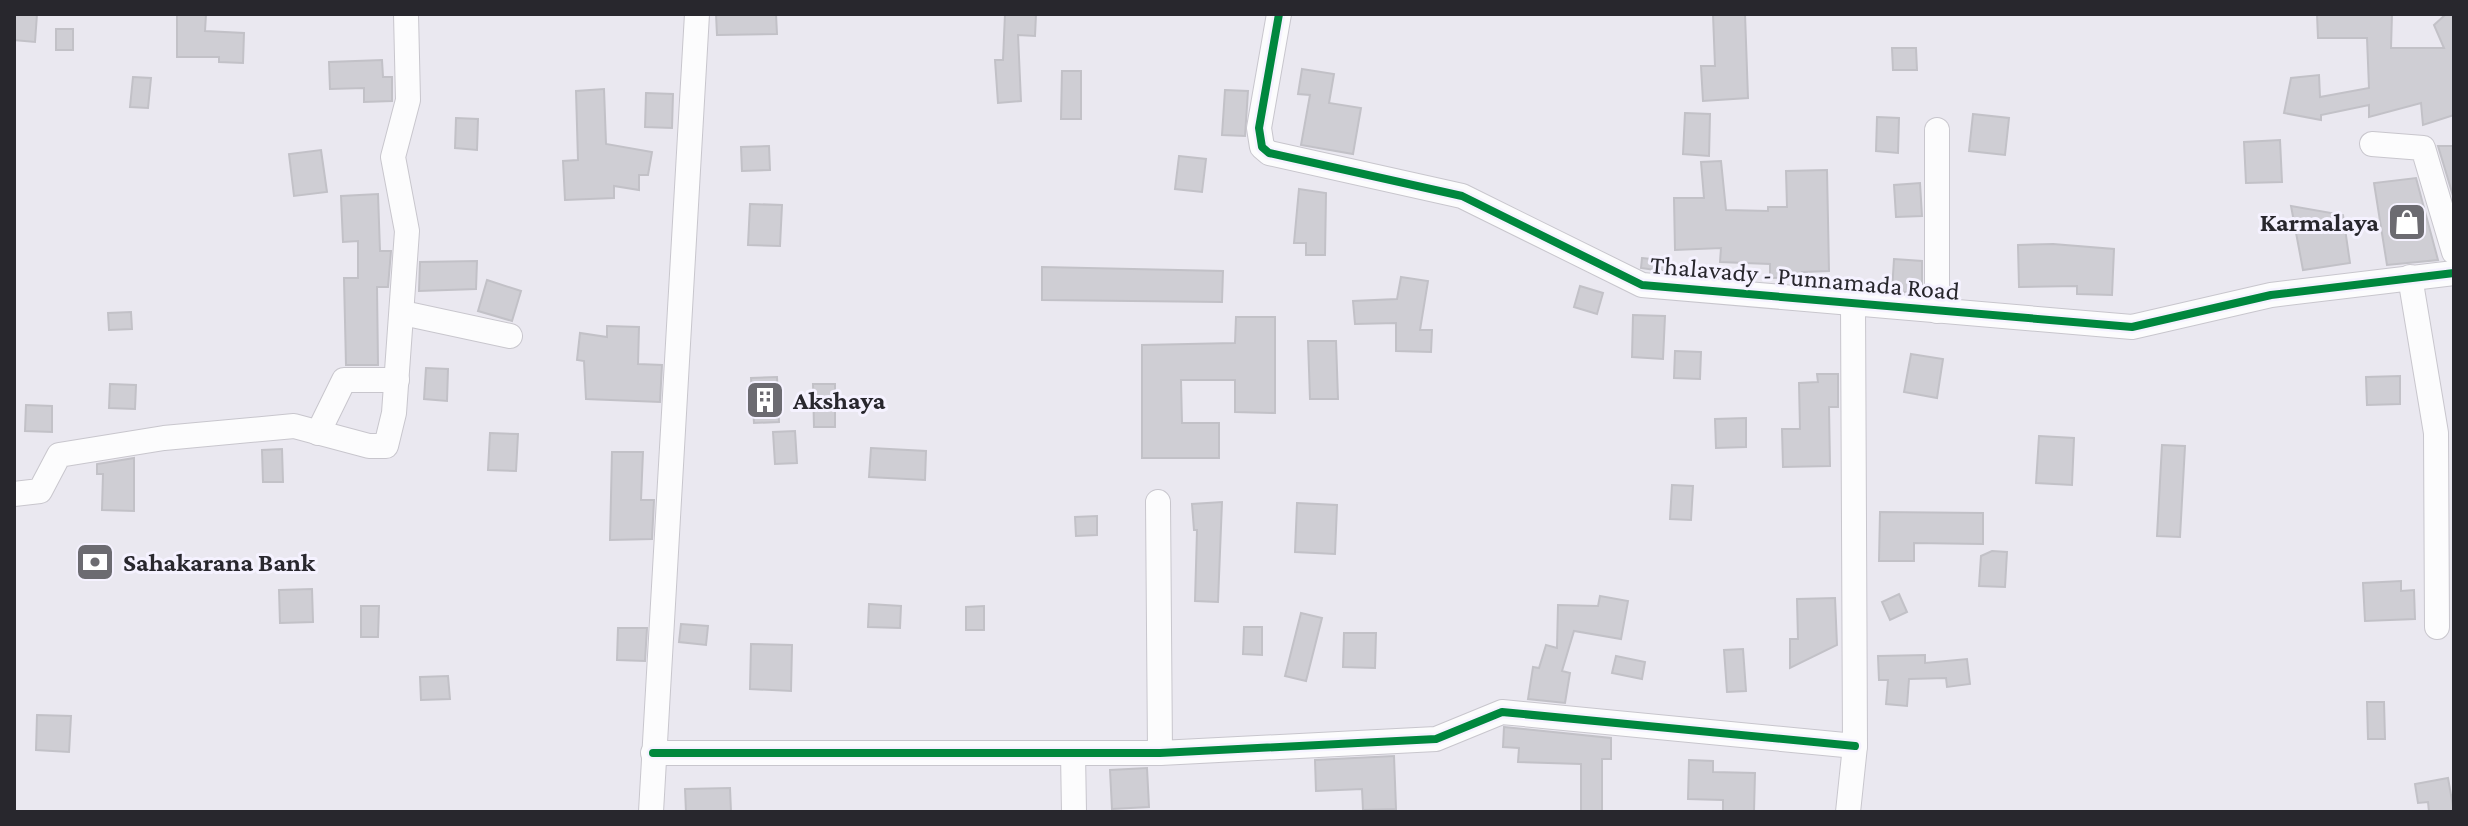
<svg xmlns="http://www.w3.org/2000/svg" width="2468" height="826" viewBox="0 0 2468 826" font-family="'Crimson Pro',serif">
<rect width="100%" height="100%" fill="#eae8f0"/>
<g fill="#cfced4" stroke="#c2c1c7" stroke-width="2">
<polygon points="14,14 37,14 35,42 14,40"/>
<polygon points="177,14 206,14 205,31 244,33 243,63 219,62 219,57 177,57"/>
<polygon points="716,14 776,14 777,34 717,35"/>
<polygon points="1005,14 1036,14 1035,36 1018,35 1021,101 998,103 995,60 1003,60"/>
<polygon points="1713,14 1745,14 1748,98 1703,101 1701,66 1715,66"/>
<polygon points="2317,14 2392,14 2391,48 2444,48 2434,25 2446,14 2454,14 2454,115 2423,125 2421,103 2369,117 2369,105 2321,115 2321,120 2284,113 2291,78 2319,75 2320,97 2369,88 2367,38 2318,38"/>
<rect x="56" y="29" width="17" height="21"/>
<polygon points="1892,48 1916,48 1917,70 1893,70"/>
<polygon points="382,60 383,77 392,77 392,101 364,102 364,88 330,89 329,62"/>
<polygon points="1302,69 1334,74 1329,103 1361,108 1353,154 1301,145 1310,95 1298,94"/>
<polygon points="1062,71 1081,71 1081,119 1061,119"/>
<polygon points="133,77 151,78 148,108 130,107"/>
<polygon points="604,89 606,144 652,152 648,175 639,175 639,190 614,186 614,198 565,200 563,161 578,160 576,91"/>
<polygon points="1225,90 1248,91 1245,136 1222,135"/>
<polygon points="646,93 673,94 672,128 645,127"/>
<polygon points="1685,113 1710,114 1709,156 1683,154"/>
<polygon points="1973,114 2009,118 2005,155 1969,151"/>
<polygon points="1877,117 1899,118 1898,153 1876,151"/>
<polygon points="456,118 478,119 477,150 455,148"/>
<polygon points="2280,140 2282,182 2246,183 2244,142"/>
<polygon points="769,146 770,170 742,171 741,147"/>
<polygon points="2438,146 2454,146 2454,199"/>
<polygon points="321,150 327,192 294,196 289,154"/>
<polygon points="1179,156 1206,159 1202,192 1175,189"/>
<polygon points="1721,161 1726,210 1768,211 1768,207 1787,207 1786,171 1827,170 1829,271 1802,272 1802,277 1770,278 1770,264 1720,262 1721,248 1675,250 1674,198 1704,198 1701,162"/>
<polygon points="2416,178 2438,260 2387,265 2374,183"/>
<polygon points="1920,183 1922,216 1896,217 1894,185"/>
<polygon points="1299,189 1326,193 1325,255 1306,255 1306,243 1294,243"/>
<polygon points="378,194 380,251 391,251 388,287 377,287 378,365 346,365 344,278 358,278 358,241 343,242 341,196"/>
<polygon points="750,204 782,205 780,246 748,245"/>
<polygon points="2291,206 2343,215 2350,263 2303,270"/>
<polygon points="2053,244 2114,249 2112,295 2077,294 2077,286 2019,287 2018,245"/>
<polygon points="1642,258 1670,261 1669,272 1641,268"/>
<polygon points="1894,259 1922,261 1922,294 1892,291"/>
<polygon points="477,261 476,289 419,291 420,262"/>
<polygon points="1042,267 1223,271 1222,302 1042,300"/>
<polygon points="1401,277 1428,281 1420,330 1432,330 1431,352 1396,351 1396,323 1355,324 1353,301 1397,299"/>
<polygon points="487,280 521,291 512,321 478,311"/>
<polygon points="1580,286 1603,293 1597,314 1574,307"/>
<polygon points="131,312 132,329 109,330 108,313"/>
<polygon points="1633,315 1665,316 1663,359 1632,357"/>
<polygon points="1236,317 1275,317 1275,413 1235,412 1235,380 1181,380 1182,423 1219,423 1219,458 1142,458 1142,345 1235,343"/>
<polygon points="607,326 639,327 638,364 662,365 660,402 586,399 584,361 577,360 580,333 607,337"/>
<polygon points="1308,341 1336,341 1338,399 1310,399"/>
<polygon points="1675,351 1701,352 1700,379 1674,378"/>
<polygon points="1911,354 1943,359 1937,398 1904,392"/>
<polygon points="426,368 448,369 447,401 424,399"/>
<polygon points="1817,374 1838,374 1838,407 1829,407 1830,466 1783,467 1782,429 1800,429 1799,383 1818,382"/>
<polygon points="2400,376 2400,404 2367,405 2366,377"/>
<polygon points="777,377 779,422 754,423 751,378"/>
<polygon points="110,384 136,385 135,409 109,408"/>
<polygon points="813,384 835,384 835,427 814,427"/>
<polygon points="26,405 52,406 52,432 25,431"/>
<polygon points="1746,418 1746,447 1716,448 1715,419"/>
<polygon points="795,431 797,463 775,464 773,432"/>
<polygon points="490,433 518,434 516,471 488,470"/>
<polygon points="2039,436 2074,438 2072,485 2036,483"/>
<polygon points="2162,445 2185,446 2180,537 2157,536"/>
<polygon points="871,448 926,451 925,480 869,477"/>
<polygon points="282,449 283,482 263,482 262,450"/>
<polygon points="612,452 643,452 641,500 654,500 652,539 610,540"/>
<polygon points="134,458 134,511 102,510 103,474 97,474 97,464"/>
<polygon points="1672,485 1693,486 1691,520 1670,519"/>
<polygon points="1222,502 1218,602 1195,601 1197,530 1194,530 1192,504"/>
<polygon points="1297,503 1337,505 1335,554 1295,552"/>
<polygon points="1880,512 1983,513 1983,544 1914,543 1914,561 1879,561"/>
<polygon points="1097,516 1097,535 1076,536 1075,517"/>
<polygon points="1992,551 2007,552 2005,587 1979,586 1981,556"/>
<polygon points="2401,581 2401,591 2414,590 2415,619 2365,621 2363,583"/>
<polygon points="312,589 313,622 280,623 279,590"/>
<polygon points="1899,594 1907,612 1890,620 1882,602"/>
<polygon points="1600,596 1628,601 1621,639 1574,631 1562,671 1570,673 1565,703 1528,699 1533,667 1539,668 1546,645 1557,648 1558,605 1598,606"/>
<polygon points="1835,598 1837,645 1790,668 1790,639 1798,639 1797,599"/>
<polygon points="869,604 901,606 900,628 868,627"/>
<polygon points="361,606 379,606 378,637 361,637"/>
<polygon points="984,606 984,630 966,630 966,607"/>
<polygon points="1301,613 1322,618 1306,681 1285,676"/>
<polygon points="681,624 708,626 706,645 679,642"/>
<polygon points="1244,627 1262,627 1262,655 1243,654"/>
<polygon points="618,628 647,628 645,661 617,660"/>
<polygon points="1344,633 1376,633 1375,668 1343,667"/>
<polygon points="751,644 792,645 791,691 750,689"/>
<polygon points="1743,649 1746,691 1727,692 1724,650"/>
<polygon points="1925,655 1925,663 1967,659 1970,684 1947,687 1946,678 1909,679 1907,706 1886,704 1888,680 1879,680 1878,656"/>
<polygon points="1616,656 1645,662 1642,679 1612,673"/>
<polygon points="448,676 450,699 421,700 420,677"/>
<polygon points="2367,702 2384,702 2385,739 2368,739"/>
<polygon points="37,715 71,716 69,752 36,750"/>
<polygon points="1504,727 1611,738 1611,759 1602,759 1602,812 1581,812 1581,764 1518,762 1519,748 1503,747"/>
<polygon points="1394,756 1396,809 1363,810 1362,789 1316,791 1315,760"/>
<polygon points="1689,760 1713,761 1713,772 1755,773 1754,812 1723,812 1723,800 1688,799"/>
<polygon points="1147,768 1149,807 1112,809 1110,770"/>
<polygon points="2448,778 2454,812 2429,812 2428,802 2418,803 2415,784"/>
<polygon points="730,788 731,812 686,812 685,789"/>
</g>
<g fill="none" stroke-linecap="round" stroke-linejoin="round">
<defs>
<g id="minor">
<polyline points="1279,14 1259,128 1262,147 1269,153 1462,196 1642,285 2132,327 2271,295 2454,273"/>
<polyline points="2372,144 2423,148 2454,252"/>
<polyline points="2410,277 2436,433 2437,627"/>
<polyline points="1937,311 1937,130"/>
<polyline points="403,313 510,336"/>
<polyline points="318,433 344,380 397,380"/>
<polyline points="14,494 40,491 59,455 164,438 294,426 369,446 386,446 394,413 407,231 393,157 408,100 406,14"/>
<polyline points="1158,502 1160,753"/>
<polyline points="653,753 1160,753 1436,739 1502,712 1855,746"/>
<polyline points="1073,753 1074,812"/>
<polyline points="651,812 697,14"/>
<polyline points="1848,812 1855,746 1853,304"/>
</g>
</defs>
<use href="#minor" stroke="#c8c6cd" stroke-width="26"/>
<use href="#minor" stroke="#fcfcfd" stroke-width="24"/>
<defs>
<g id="cycleway">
<polyline points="1279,14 1259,128 1262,147 1269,153 1462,196 1642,285 2132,327 2271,295 2454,273"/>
<polyline points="653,753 1160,753 1436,739 1502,712 1855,746"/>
</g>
</defs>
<use href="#cycleway" stroke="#f5f2ff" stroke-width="13"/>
<use href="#cycleway" stroke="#00873e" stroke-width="8"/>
</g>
<defs>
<symbol id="shop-square" viewBox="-11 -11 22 22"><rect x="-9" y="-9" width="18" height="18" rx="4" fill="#6c6b71" stroke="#f5f2ff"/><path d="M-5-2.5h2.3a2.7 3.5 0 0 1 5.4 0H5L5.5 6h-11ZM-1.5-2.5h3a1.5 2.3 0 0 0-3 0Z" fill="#fff"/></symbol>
<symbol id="building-square" viewBox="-11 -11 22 22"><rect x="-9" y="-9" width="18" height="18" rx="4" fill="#6c6b71" stroke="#f5f2ff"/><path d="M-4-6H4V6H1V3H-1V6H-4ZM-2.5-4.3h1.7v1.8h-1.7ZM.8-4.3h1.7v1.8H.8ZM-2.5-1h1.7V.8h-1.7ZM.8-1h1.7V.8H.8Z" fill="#fff"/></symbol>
<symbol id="bank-square" viewBox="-11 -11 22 22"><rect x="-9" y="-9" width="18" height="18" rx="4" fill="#6c6b71" stroke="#f5f2ff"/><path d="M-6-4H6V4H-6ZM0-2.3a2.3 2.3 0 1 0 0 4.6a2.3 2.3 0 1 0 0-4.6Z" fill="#fff"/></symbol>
</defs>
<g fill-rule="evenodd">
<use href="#shop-square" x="2385" y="200" width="44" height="44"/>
<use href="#building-square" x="743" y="378" width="44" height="44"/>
<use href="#bank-square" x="73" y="540" width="44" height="44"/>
</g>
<g text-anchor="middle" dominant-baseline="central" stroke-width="6" stroke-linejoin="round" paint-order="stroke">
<g font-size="26" font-weight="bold" fill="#28272d" stroke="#f5f2ff" text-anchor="start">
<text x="2379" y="222" text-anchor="end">Karmalaya</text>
<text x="793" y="400">Akshaya</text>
<text x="123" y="562">Sahakarana Bank</text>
</g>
<g font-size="26" fill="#28272d" stroke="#f5f2ff">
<text transform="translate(1805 278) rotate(5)">Thalavady - Punnamada Road</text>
</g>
</g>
<rect width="2468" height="826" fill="none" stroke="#28272d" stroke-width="32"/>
</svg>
